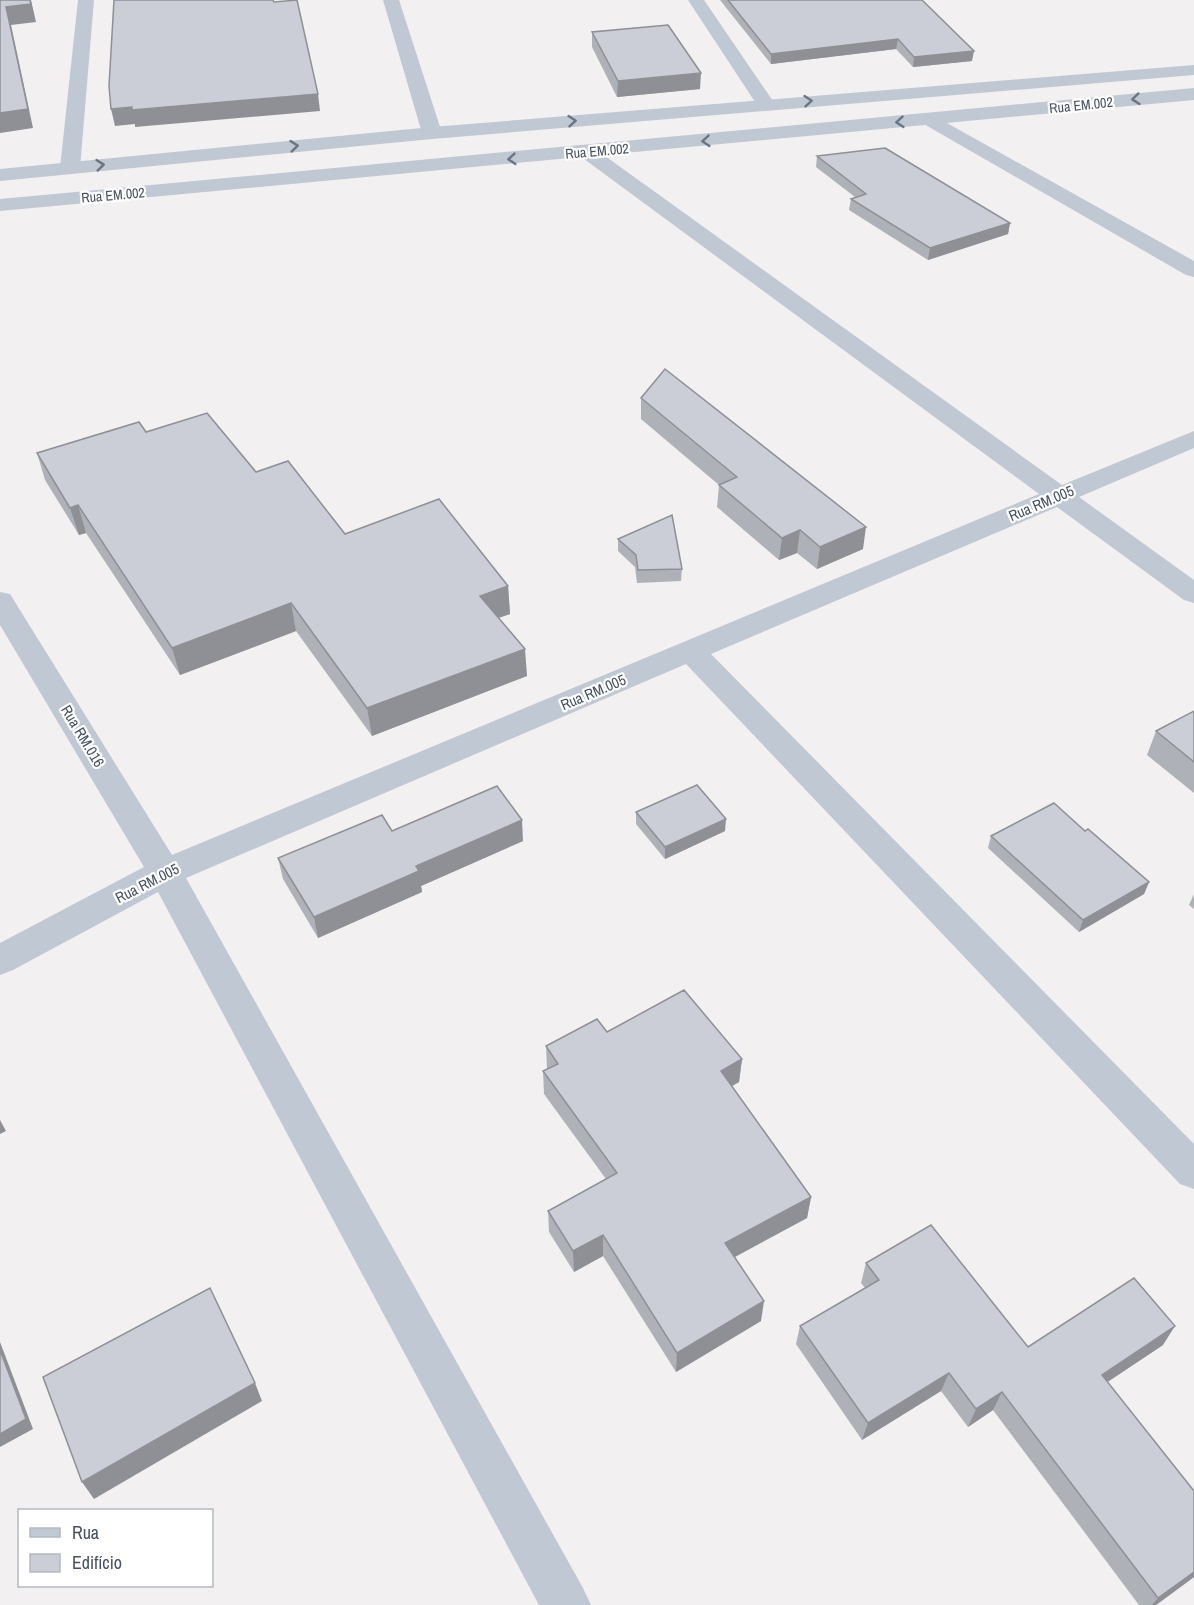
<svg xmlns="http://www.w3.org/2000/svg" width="1194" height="1605" viewBox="0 0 1194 1605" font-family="'Archivo Narrow',sans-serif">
<rect width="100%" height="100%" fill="#f2f0f0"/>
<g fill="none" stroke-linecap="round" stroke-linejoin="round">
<g fill="#c0c8d3" fill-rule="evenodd">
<polygon points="78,0 94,0 80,168 77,172 63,172 60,168"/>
<polygon points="383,0 399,0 442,133 439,137 432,139 422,133"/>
<polygon points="688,0 704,0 775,104 773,108 759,108"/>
<polygon points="929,113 1194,261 1194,277 1186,275 922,123 919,119"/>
<polygon points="587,146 594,148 1062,485 1194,431 1194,448 1079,497 1194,580 1194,603 1184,600 1057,507 711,654 1194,1144 1194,1189 1180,1184 686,664 186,878 583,1588 591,1605 539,1605 158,892 13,970 0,975 0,943 144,867 0,625 0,592 10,594 172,855 1039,494 580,156 577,152 580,148"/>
</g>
<g fill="#c0c8d3" fill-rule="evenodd">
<polygon points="1194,65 1194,75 432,139 0,181 0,169 432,127"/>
<polygon points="1194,88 1194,100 0,211 0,199"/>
</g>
</g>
<g fill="#afb1b8">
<polygon points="720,0 922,0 972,61 913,67 896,49 771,64"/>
<polygon points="592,32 700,89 617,97 592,47"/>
<polygon points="817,156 1010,223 1008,234 928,260 849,210 851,199 855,197 816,167"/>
<polygon points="641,398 863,549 817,569 797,553 779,560 717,507 719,485 641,419"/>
<polygon points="146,432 256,472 345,534 508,586 510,614 499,618 527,676 372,736 296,631 180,675 86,533 79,535 45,480 37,453"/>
<polygon points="618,539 682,569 681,581 637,583 635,567 618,551"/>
<polygon points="1194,711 1194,793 1147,755 1156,731"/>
<polygon points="636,812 725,831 665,859 636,824"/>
<polygon points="392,831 523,841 421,886 422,892 318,938 283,879 278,858"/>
<polygon points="1085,831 1149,882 1144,894 1079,932 988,848 991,836"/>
<polygon points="1194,894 1194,909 1189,905"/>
<polygon points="607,1032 742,1059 739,1082 732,1086 811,1197 807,1218 734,1257 761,1321 676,1372 603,1256 574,1272 549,1232 548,1211 606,1179 544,1094 543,1071 547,1069 546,1046"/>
<polygon points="866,1263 1028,1347 1163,1345 1107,1382 1194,1491 1194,1577 1156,1605 1139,1605 993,1410 968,1427 941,1391 862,1440 796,1344 800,1326 865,1288 861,1283"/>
</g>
<g fill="#8e9096">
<polygon points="31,0 36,22 11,25 33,128 0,133 0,113 6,7"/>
<polygon points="898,39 896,49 771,64 771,54"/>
<polygon points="974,51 972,61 913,67 914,57"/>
<polygon points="701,73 700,89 617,97 618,81"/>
<polygon points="318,94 320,111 135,127 135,124 115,126 111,109"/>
<polygon points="1010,223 1008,234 928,260 930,248"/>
<polygon points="78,505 86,533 79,535 70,508"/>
<polygon points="866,527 863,549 817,569 820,547"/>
<polygon points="800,530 797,553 779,560 782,538"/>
<polygon points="508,586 510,614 482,623 480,596"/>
<polygon points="291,603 296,631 180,675 172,648"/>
<polygon points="525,649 527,676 372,736 367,708"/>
<polygon points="726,819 725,831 665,859 665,847"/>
<polygon points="522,820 523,841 421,886 422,892 318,938 314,917 416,866"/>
<polygon points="1149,882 1144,894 1079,932 1083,920"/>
<polygon points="742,1059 739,1082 719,1093 721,1071"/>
<polygon points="0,1120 6,1131 0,1134"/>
<polygon points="811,1197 807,1218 722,1264 725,1243"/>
<polygon points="603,1235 603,1256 574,1272 573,1251"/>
<polygon points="764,1301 761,1321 676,1372 677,1353"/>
<polygon points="1175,1326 1163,1345 1091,1393 1102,1375"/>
<polygon points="0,1342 33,1429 0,1447"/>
<polygon points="949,1373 941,1391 862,1440 868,1423"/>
<polygon points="255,1383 262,1401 94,1499 82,1482"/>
<polygon points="1002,1392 993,1410 968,1427 976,1409"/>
<polygon points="1194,1572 1194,1577 1156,1605 1152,1605 1158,1598"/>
</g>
<g fill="#cbced6" stroke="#8e9096" stroke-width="1.5">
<polygon points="0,0 30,0 31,4 6,7 28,109 0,113"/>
<polygon points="114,0 273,0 274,2 297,0 318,94 132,110 132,107 111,109 109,86"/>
<polygon points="728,0 922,0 974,51 914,57 898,39 771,54"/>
<polygon points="668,25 701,73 618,81 592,32"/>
<polygon points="885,148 1010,223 930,248 851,199 866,194 817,156"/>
<polygon points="665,369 866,527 820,547 800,530 782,538 719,485 737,477 641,398"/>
<polygon points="207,413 256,472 288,461 345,534 439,499 508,586 480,596 525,649 367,708 291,603 172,648 78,505 70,508 37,453 139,422 146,432"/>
<polygon points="672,515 682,569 638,570 636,555 618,539"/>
<polygon points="1194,711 1194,762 1156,731"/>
<polygon points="697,785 726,819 665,847 636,812"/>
<polygon points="497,786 522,820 416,866 419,871 314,917 278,858 382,815 392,831"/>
<polygon points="1054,803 1085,831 1088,829 1149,882 1083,920 991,836"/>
<polygon points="684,990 742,1059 721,1071 811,1197 725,1243 764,1301 677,1353 603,1235 573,1251 548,1211 617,1173 543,1071 558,1064 546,1046 597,1019 607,1032"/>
<polygon points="931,1225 1028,1347 1134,1278 1175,1326 1102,1375 1194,1491 1194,1572 1158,1598 1002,1392 976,1409 949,1373 868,1423 800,1326 879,1280 866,1263"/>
<polygon points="210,1288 255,1383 82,1482 43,1377"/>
<polygon points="0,1350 26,1419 0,1434"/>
</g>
<defs><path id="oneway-chevron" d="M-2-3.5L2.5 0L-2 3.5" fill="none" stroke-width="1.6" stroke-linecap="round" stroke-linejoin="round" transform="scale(1.5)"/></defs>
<g stroke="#6b7482">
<use href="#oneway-chevron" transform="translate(1136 99) rotate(174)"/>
<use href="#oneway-chevron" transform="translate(808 101) rotate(-5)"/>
<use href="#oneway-chevron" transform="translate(572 121) rotate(-5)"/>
<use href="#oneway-chevron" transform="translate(900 122) rotate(175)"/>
<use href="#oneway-chevron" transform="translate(706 141) rotate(175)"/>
<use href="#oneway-chevron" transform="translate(294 146) rotate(-6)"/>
<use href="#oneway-chevron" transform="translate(512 159) rotate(175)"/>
<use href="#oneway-chevron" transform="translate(100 165) rotate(-6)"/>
</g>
<g text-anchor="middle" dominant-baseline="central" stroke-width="4.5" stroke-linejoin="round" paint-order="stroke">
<g font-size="14" fill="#46505f" stroke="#fff">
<text transform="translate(1081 105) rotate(-6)">Rua EM.002</text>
<text transform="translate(597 151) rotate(-5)">Rua EM.002</text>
<text transform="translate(113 195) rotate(-5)">Rua EM.002</text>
</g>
<g font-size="15" fill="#46505f" stroke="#fff">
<text transform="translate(1041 503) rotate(-23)">Rua RM.005</text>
<text transform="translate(593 692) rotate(-23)">Rua RM.005</text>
<text transform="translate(83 736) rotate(59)">Rua RM.016</text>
<text transform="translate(147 883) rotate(-27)">Rua RM.005</text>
</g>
</g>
<rect x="18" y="1509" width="195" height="78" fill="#ffffff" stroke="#b5b9bf" stroke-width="1.5"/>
<rect x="30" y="1528" width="30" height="9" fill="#c0c8d3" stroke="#b5b9bf" stroke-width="1.5"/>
<text x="72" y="1539" font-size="18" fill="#46505f">Rua</text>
<rect x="30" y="1554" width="30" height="18" fill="#cbced6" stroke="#b5b9bf" stroke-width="1.5"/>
<text x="72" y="1569" font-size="18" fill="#46505f">Edifício</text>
</svg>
